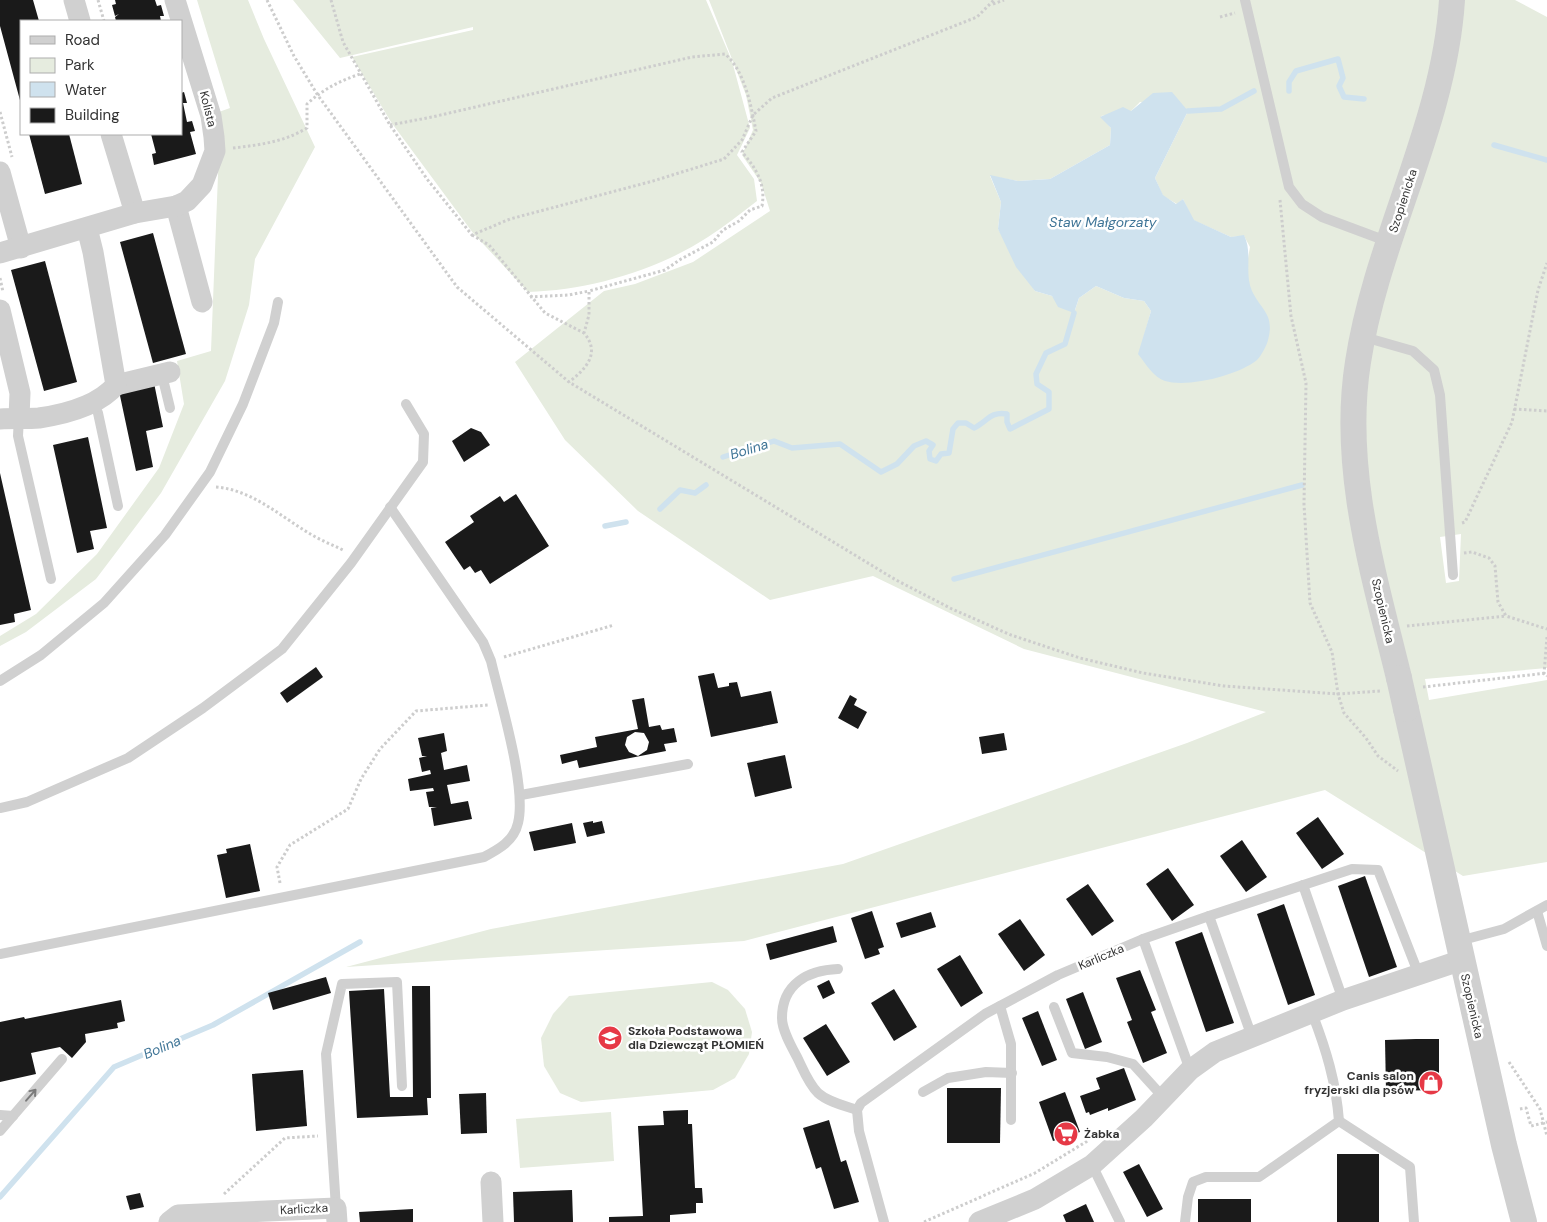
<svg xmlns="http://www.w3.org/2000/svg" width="1547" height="1222" viewBox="0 0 1547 1222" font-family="'DM Sans',sans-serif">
<rect width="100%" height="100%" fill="#fff"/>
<g fill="#e6ecdf" fill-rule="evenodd">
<polygon points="197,0 248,0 264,39 315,147 255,259 249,305 225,381 161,493 96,579 26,632 0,646 0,636 36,614 97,554 159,468 184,404 177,361 211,351 219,150 216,113 230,108"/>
<path d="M 293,0 L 706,0 L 732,61 L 750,128 L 737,155 L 754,179 L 757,201 C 741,213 725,226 708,237 C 656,271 589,290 528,292 L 473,233 L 391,122 L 352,57 L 473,30 L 473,27 L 340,58 Z"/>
<path d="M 709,0 L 1515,0 L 1547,17 L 1547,668 L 1425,679 L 1429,700 L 1547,680 L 1547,862 L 1463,876 L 1325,790 L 744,941 L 346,967 L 491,929 L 843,864 L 1187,743 L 1266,712 L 1024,649 L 873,576 L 770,600 L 638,511 L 565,440 L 515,362 L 604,291 L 635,284 L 693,262 L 770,211 L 761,183 L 742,155 L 753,130 L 746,95 ZM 1140,102 L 1188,111 L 1155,178 L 1163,196 L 1177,204 L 1183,199 L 1193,220 L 1231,237 L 1244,236 L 1250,247 L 1243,286 L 1139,354 L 1151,311 L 1144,301 L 1124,298 L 1096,286 L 1079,298 L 1074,313 L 1052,296 L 1035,291 L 998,229 L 1001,202 L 990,176 L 1018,181 L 1050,179 L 1110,145 L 1111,128 L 1101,116 L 1131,111 ZM 1461,534 L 1459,581 L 1446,583 L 1440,537 Z"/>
<polygon points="712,982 728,990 745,1009 752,1032 749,1054 735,1078 713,1090 581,1102 560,1093 544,1066 541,1038 553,1014 569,996"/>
<polygon points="611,1112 614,1161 520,1168 516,1119"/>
</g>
<path fill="#cfe2ee" d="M 1172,92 L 1188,111 L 1155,178 L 1163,195 L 1176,204 L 1183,199 L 1194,220 L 1231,237 L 1244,235 C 1253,253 1244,273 1252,291 C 1261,310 1275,314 1268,340 C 1267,345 1261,356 1257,360 C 1239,375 1188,388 1165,381 C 1154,378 1145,363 1138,354 L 1151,311 L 1144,301 L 1124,298 L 1096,286 L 1079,298 L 1074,313 L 1058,307 L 1052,296 L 1035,291 L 1016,267 L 998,229 L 1001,202 L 990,175 L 1018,181 L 1050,179 L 1110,145 L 1111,128 L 1100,117 L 1123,107 L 1131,111 L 1153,93 Z"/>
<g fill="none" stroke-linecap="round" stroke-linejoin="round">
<g stroke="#cfe2ee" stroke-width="5.5">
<polyline points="1289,91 1289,82 1296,71 1338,59 1343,78 1339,86 1344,97 1364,99"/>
<polyline points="1188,111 1221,109 1254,91"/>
<polyline points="1494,145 1547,160"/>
<path d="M 723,457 L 774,441 L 792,448 L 840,444 L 881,472 L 897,464 L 914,446 L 926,441 L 933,445 L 929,451 L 930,459 L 936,461 L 941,454 L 949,453 L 953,429 L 958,423 L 966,423 L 974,428 C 987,422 990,411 1007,414 L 1007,422 L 1010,429 L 1049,409 L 1049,392 L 1037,384 L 1036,374 L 1046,353 L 1065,344 L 1074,313"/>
<polyline points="660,509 680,490 695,493 706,485"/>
<polyline points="605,526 626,522"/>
<polyline points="954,579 1302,485"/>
<polyline points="0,1197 114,1067 213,1025 360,942"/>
</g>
</g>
<g fill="#1a1a1a" fill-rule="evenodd">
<polygon points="0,0 33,0 39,21 21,21 21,104 0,26"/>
<polygon points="115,0 155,0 157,6 161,5 164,16 160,16 161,21 116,21 115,17 119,14 115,16 112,5 116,4"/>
<polygon points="184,92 187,103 183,103 187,122 192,121 195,131 190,132 196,154 154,165 152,154 156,153 151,134 181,134 181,93"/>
<polygon points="29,134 69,134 82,184 45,194"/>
<polygon points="153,233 186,354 153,363 120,242"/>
<polygon points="45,261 77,382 44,391 11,270"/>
<polygon points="154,383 163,427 146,431 153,467 136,471 119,391"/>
<polygon points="471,428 481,432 490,445 464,462 452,441"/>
<polygon points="88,437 107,528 90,531 94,549 77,553 53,445"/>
<polygon points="0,473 31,610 14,614 15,622 0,625"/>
<polygon points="516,494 549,546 490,584 481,570 475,573 470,566 464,570 445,542 474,522 470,516 500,496 504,502"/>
<polygon points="316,667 323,677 287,703 280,693"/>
<polygon points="714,673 718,688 729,686 729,683 737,682 741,697 771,691 778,723 711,737 698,676"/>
<polygon points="850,695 857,699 854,705 867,712 858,729 838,718"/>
<path d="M 644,698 L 649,727 L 660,725 L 662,730 L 674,728 L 677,742 L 664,744 L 666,751 L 579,768 L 577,760 L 562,764 L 560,755 L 597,747 L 595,737 L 638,729 L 632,700 ZM 635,732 L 644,733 L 649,742 L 647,750 L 638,756 L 629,752 L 625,745 L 627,737 Z"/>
<polygon points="444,733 447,751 441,753 444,770 467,765 470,781 447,785 451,804 468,801 472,819 434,826 431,808 437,807 429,807 426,792 434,791 433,788 410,791 408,779 431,774 430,770 422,772 419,758 427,756 422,756 418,738"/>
<polygon points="1004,733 1007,750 982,754 979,737"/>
<polygon points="785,755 792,788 755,797 747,763"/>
<polygon points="1318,817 1344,854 1322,869 1296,833"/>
<polygon points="593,821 593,823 602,821 605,833 587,837 583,823"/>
<polygon points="572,823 576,843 534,851 529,832"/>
<polygon points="1242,840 1267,877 1246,892 1220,856"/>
<polygon points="250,844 260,891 226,898 217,855 227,853 226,849"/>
<polygon points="1168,868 1194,905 1172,921 1146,884"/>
<polygon points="1365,876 1397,967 1369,977 1338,886"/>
<polygon points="1088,884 1114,921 1092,936 1066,899"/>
<polygon points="1284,904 1315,995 1288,1005 1257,914"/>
<polygon points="872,911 884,947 878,949 880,954 865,959 851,918"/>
<polygon points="931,912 936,927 901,938 896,923"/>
<polygon points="1020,919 1045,955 1024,971 998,934"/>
<polygon points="833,926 837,942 770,960 766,944"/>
<polygon points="1202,932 1234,1023 1206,1032 1175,942"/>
<polygon points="960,955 983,993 961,1007 937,969"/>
<polygon points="1140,970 1156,1010 1151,1012 1167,1053 1143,1063 1127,1022 1132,1020 1116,978"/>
<polygon points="326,977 331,993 273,1010 268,993"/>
<polygon points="829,980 835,993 823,999 817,986"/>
<polygon points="412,986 430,986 431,1098 427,1098 428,1115 357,1118 349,991 384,989 390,1097 413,1097"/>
<polygon points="894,989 917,1027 894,1041 871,1003"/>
<polygon points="1083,992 1102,1042 1085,1049 1066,999"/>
<polygon points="121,1000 125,1021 117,1023 118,1028 85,1034 86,1042 72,1058 60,1047 31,1053 36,1074 0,1082 0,1022 24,1017 25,1019"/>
<polygon points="1038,1011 1057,1060 1042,1066 1022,1018"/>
<polygon points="826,1024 850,1062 827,1076 803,1038"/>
<polygon points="1416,1039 1439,1039 1439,1090 1386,1091 1385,1040"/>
<polygon points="1124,1068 1136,1100 1108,1111 1108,1108 1090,1115 1089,1112 1086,1113 1080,1096 1100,1089 1096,1078"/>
<polygon points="303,1070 307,1126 256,1131 252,1074"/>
<polygon points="947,1088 1001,1088 1000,1143 947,1143"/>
<polygon points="1065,1092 1080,1132 1053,1141 1039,1102"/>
<polygon points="486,1093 487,1133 461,1134 459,1094"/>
<polygon points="688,1110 688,1124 692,1124 695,1188 702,1188 703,1203 696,1203 696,1213 670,1215 670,1222 609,1222 609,1217 643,1216 638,1126 664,1125 663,1111"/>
<polygon points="829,1120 841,1162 846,1160 859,1202 834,1209 821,1167 816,1169 803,1128"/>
<rect x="1337" y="1154" width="42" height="68"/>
<polygon points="1139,1164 1163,1209 1147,1217 1123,1172"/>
<polygon points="572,1190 573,1222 514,1222 513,1192"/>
<polygon points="140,1193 144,1207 130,1210 126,1196"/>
<rect x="1198" y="1199" width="53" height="23"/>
<polygon points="1086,1204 1094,1222 1066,1222 1063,1215"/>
<polygon points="413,1209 413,1222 360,1222 359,1212"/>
</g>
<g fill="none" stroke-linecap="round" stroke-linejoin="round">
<g stroke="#cdcdcd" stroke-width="3" stroke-dasharray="2.5 2.5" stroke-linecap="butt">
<polyline points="98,0 104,21"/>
<polyline points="267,0 294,56 317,94 457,287 569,382 896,580 952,609 1011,635 1080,658 1143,673 1224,686 1338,694 1380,691"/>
<polyline points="331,0 343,42 390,125 427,179 472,235 510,219 653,181 724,159 742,140 753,115 772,98 977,17 994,0"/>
<polyline points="993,4 1004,0"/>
<polyline points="1220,17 1235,13"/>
<polyline points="0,112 12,157"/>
<path d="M 390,125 L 432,117 L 692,57 L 725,54 C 745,71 751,106 756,131 L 742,152 C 756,168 766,184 762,206 L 750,210 L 739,221 L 723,230 L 713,242 L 681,259 L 665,270 L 589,291 L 589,315 L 584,333 C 601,353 586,369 569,382"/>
<path d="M 233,148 C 259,145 284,142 307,128 L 307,104 C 323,89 340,81 360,74"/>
<polyline points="1280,200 1291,316 1306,383 1304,504 1310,603 1332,652 1338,694 1344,713 1366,738 1378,756 1398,771"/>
<polyline points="472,235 489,245 545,313 584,333"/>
<polyline points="0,278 3,292"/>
<polyline points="530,297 569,295 589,291"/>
<polyline points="1514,409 1547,411"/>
<path d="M 216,487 C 253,490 281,517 312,535 C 322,541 333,545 343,550"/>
<polyline points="1462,523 1465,522 1512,422 1538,290 1547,263"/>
<polyline points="1464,553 1472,552 1489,558 1495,566 1498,602 1506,616 1547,629"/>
<polyline points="1407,626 1506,616"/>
<polyline points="1547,637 1544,674 1547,676"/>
<polyline points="504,657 614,625"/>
<polyline points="1423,687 1547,673"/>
<polyline points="280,883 277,867 290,845 348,809 361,779 380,749 416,711 488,705"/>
<polyline points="1509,1062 1540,1109 1547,1136"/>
<polyline points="1520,1109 1526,1108 1531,1126 1547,1122"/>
<polyline points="224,1194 285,1138 318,1136"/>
<polyline points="924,1222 1035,1173 1089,1140"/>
</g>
<g stroke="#d0d0d0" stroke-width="10">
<polyline points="1245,0 1289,187 1302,204 1322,217 1389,242"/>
<polyline points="1364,337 1413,351 1434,370 1440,395 1453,575"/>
<polyline points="162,375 170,408"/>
<polyline points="93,403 98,413 118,506"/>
<polyline points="19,417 18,436 51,579"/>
<polyline points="0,681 41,655 104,603 165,535 210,472 243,404 274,323 278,302"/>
<polyline points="521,795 688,764"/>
<polyline points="0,808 27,802 128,758 203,708 282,649 351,563 423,462 424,434 406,404"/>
<polyline points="1303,885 1343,1000"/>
<polyline points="1537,911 1547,946"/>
<polyline points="1209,916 1252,1037"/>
<polyline points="1143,939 1190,1070"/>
<polyline points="1459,941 1504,929 1547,905"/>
<path d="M 0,954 L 484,857 C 499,849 514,841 518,823 C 527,787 500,700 491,661 L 483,642 L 390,507"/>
<path d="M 838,969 C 808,970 782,984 782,1018 C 782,1030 791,1046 797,1057 C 803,1069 808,1083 818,1093 C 828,1102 845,1106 857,1110"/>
<polyline points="1000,1006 1011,1044 1011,1120"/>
<polyline points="1054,1007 1072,1053 1107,1057 1133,1064 1163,1097"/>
<polyline points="923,1092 948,1078 986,1072 1012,1073"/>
<polyline points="0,1115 13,1116"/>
<polyline points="1339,1121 1410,1167 1414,1222"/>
<polyline points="0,1131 62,1059"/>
<polyline points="1092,1165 1120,1222"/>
<polyline points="336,1208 326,1054 342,984 397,982 402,1086"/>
<polyline points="884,1222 859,1131 857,1110 861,1103 985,1014 1058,975 1143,939 1209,916 1352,869 1378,870 1419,975"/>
<path d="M 1185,1222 L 1188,1197 L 1193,1182 L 1206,1177 L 1259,1177 L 1339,1121 C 1336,1082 1326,1049 1312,1013"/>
</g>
<g stroke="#d0d0d0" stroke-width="21">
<polyline points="74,0 80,21"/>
<polyline points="111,134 135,213"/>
<polyline points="0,172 21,248"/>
<polyline points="176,206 202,302"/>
<polyline points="0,253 135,213 176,206 187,201 202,185 215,151 214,137 211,116 175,0"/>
<polyline points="0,310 20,393 19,417"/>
<polyline points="116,385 170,372"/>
<path d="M 0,419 C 13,418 26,419 39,418 C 66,414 98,406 116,385 L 93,252 L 87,228"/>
<polyline points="491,1182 493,1222"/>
<polyline points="169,1222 178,1215 336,1208 337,1222"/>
<polyline points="979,1222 1035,1199 1092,1165 1144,1118 1190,1070 1215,1052 1343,1000 1462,960"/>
</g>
<g stroke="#d0d0d0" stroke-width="26">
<path d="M 1399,678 C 1374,575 1341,469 1358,362 C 1377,238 1444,126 1452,0"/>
<polyline points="1406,709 1504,1145 1524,1222"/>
</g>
<polyline stroke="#d0d0d0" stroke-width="26" points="1399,678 1406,709"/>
</g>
<defs><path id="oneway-shaft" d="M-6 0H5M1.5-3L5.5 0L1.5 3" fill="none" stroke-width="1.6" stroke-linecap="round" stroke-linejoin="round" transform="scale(1.25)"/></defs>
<use stroke="#7a7a7a" href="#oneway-shaft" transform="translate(31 1095) rotate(-49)"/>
<defs>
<symbol id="school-disc" viewBox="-11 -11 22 22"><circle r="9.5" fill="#e63946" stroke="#fff"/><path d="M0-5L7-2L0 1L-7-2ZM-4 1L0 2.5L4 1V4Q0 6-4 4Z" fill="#fff"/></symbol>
<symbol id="shop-disc" viewBox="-11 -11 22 22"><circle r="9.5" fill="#e63946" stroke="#fff"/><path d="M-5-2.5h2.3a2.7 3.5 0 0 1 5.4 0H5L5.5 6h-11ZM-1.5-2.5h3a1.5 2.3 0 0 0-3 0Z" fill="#fff"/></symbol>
<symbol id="supermarket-disc" viewBox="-11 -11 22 22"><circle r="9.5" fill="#e63946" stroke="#fff"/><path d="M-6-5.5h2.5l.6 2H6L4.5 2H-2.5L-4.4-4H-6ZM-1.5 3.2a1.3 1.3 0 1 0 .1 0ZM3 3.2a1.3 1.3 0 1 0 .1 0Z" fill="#fff"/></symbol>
</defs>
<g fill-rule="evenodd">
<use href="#school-disc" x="596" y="1024" width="28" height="28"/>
<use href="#shop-disc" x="1417" y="1069" width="28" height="28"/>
<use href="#supermarket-disc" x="1052" y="1120" width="28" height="28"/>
</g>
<g text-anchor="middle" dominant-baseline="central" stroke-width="5" stroke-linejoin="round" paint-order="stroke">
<g font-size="12" fill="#333" stroke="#fff">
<text transform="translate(208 109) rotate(76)">Kolista</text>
<text transform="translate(1403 201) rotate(-72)">Szopienicka</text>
<text transform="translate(1383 611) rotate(77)">Szopienicka</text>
<text transform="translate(1101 957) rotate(-23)">Karliczka</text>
<text transform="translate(1472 1006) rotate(77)">Szopienicka</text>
<text transform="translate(304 1209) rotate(-3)">Karliczka</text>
</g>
<g font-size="12" font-weight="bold" fill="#333" stroke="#fff" text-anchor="start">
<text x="628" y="1031">Szkoła Podstawowa<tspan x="628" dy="14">dla Dziewcząt PŁOMIEŃ</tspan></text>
<text x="1414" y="1076" text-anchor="end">Canis salon<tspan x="1414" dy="14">fryzjerski dla psów</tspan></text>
<text x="1084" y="1134">Żabka</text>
</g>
<g font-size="14" font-style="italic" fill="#3f7597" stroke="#fff">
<text x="1103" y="222">Staw Małgorzaty</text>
<text transform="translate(749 449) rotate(-17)">Bolina</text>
<text transform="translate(162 1047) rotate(-23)">Bolina</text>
</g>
</g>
<rect x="20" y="20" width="162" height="115" fill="#ffffff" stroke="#adadad"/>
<rect x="30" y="36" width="25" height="8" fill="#d0d0d0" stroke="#adadad"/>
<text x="65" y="45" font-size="15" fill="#333333">Road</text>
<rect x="30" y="58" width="25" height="15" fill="#e6ecdf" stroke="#adadad"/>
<text x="65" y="70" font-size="15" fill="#333333">Park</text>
<rect x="30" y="82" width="25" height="15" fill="#cfe2ee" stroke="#adadad"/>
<text x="65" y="95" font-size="15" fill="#333333">Water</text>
<rect x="30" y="108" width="25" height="15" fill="#1a1a1a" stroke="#adadad"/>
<text x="65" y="120" font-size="15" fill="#333333">Building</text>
</svg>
